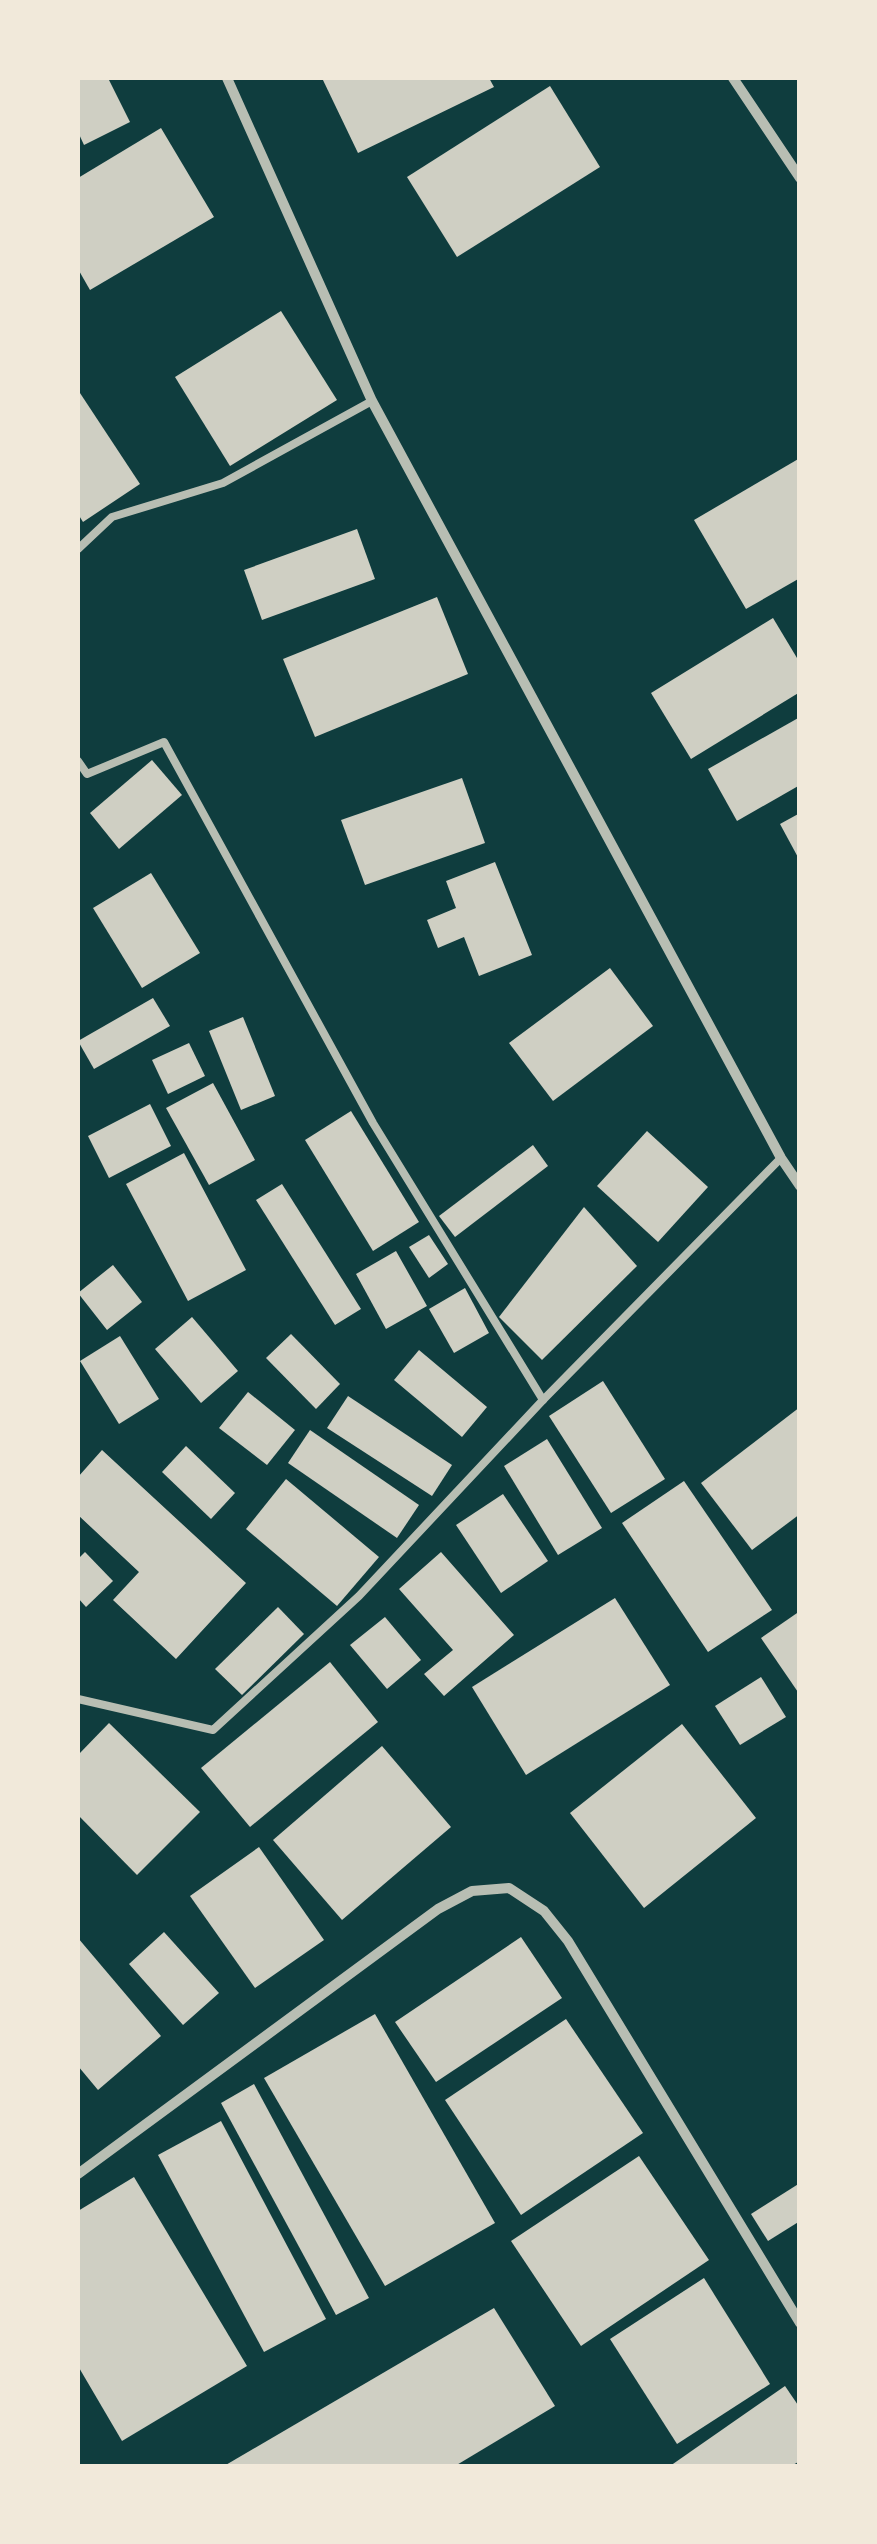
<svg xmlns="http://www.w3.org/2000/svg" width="877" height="2544" viewBox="0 0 877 2544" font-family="Poppins,sans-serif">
<rect width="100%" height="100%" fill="#0f3d3e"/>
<g fill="#cfcfc3">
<polygon points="78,78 108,78 130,122 84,145 78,132"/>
<polygon points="322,78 489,78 494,87 358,153"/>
<polygon points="550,86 600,167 457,257 407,177"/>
<polygon points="161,128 214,217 90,290 78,269 78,178"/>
<polygon points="281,311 337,400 230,466 175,377"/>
<polygon points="78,390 140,484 83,522 78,514"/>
<polygon points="800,458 800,578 746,609 694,520"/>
<polygon points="357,529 375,579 262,620 244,570"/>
<polygon points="437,597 468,674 315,737 283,659"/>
<polygon points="773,618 800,663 800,692 691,759 651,693"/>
<polygon points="800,717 800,785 737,821 708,769"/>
<polygon points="152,760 182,795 119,849 90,813"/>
<polygon points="462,778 485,843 365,885 341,820"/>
<polygon points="800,813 800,861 780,824"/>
<polygon points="495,862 532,955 479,976 464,937 438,948 427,920 456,908 446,881"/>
<polygon points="151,873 200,953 142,988 93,908"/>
<polygon points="610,968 653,1026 553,1101 509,1043"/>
<polygon points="153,998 170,1026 94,1069 78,1041"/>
<polygon points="243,1017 275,1096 241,1110 209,1031"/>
<polygon points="189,1043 205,1076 168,1094 152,1060"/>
<polygon points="213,1083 255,1160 209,1185 166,1108"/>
<polygon points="150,1104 171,1146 109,1178 88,1136"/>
<polygon points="351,1111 419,1222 373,1251 305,1140"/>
<polygon points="647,1131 708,1187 658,1242 597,1186"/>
<polygon points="533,1145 548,1166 455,1237 439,1216"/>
<polygon points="184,1153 246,1270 188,1301 126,1184"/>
<polygon points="282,1184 361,1309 335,1325 256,1200"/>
<polygon points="584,1207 637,1266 542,1360 499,1317"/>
<polygon points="429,1235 448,1264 429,1278 409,1247"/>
<polygon points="396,1251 427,1306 386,1329 356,1274"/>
<polygon points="113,1265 142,1302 107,1330 78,1293"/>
<polygon points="465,1288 489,1333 454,1353 429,1309"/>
<polygon points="192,1317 238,1371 201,1403 155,1349"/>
<polygon points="291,1334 340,1384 316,1409 266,1358"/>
<polygon points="120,1336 159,1399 119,1424 80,1361"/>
<polygon points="419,1350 487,1407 462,1437 394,1380"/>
<polygon points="603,1381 665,1479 611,1513 549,1416"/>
<polygon points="248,1392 295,1430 267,1465 219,1428"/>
<polygon points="348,1396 452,1465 432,1496 327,1428"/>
<polygon points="800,1407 800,1514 752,1550 701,1483"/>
<polygon points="310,1430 419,1505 397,1538 288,1463"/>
<polygon points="547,1439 602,1528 558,1555 504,1466"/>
<polygon points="186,1446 235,1493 211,1519 162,1472"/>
<polygon points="102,1450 246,1583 176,1659 113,1600 139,1572 78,1515 78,1477"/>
<polygon points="286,1479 379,1557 337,1606 246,1529"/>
<polygon points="684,1481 772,1610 708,1652 622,1523"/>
<polygon points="503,1494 548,1561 501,1593 456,1525"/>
<polygon points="85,1552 113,1581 86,1607 78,1598 78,1559"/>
<polygon points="441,1552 514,1635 444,1696 424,1674 453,1650 399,1589"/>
<polygon points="615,1598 670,1685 526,1775 472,1687"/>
<polygon points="278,1607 304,1634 242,1695 215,1669"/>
<polygon points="800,1611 800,1695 761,1638"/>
<polygon points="385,1617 421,1660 387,1689 350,1645"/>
<polygon points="330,1662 378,1722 250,1827 201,1768"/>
<polygon points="761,1677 786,1717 740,1745 715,1706"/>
<polygon points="109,1723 200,1812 137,1875 78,1815 78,1755"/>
<polygon points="682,1724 756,1818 644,1908 570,1813"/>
<polygon points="382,1746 451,1827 342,1920 273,1840"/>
<polygon points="259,1847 324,1940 255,1988 190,1896"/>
<polygon points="164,1932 219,1993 183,2025 129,1964"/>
<polygon points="521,1937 562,1998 436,2082 395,2022"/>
<polygon points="78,1938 161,2036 98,2090 78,2066"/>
<polygon points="375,2014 495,2223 385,2286 264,2078"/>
<polygon points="566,2019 643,2133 521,2215 445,2100"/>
<polygon points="254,2084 369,2298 336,2315 221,2103"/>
<polygon points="221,2121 326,2319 264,2352 158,2155"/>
<polygon points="639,2156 709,2260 581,2346 511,2241"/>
<polygon points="134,2177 247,2366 122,2441 78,2366 78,2211"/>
<polygon points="800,2183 800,2221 768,2241 751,2214"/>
<polygon points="704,2278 770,2384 677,2444 610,2339"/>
<polygon points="494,2308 555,2406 455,2466 224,2466"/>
<polygon points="785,2386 800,2408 800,2461 791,2466 670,2466"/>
</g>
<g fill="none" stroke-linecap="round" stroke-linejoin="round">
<g stroke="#b8beb3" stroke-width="8">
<polyline points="78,549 112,517 223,483 372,401"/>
<polyline points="78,761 87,774 164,742 373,1123 543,1400"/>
<polyline points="78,1699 213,1730 359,1596 543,1400 781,1158"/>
</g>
<g stroke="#b8beb3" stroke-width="10">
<polyline points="227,78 372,401 781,1158 800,1186"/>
<polyline points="733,78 800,178"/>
<polyline points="78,2174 438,1909 472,1891 509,1888 544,1911 568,1941 800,2323"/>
</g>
</g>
<rect width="877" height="2544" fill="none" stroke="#f1e9da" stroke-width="160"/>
</svg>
